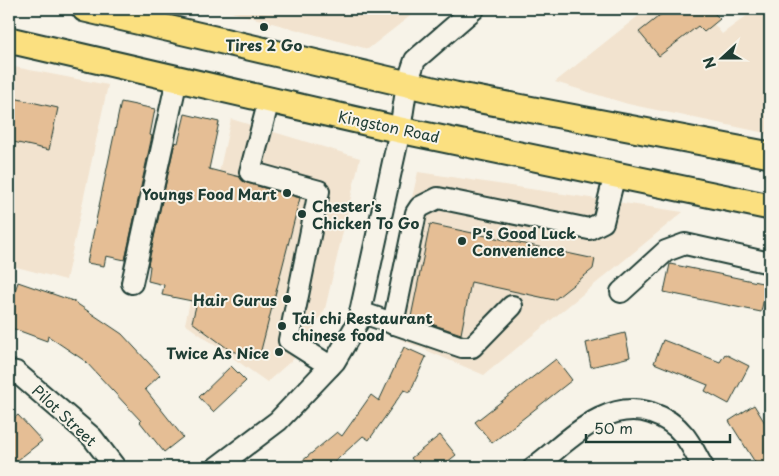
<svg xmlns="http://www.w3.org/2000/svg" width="779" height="476" viewBox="0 0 779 476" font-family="'Playpen Sans',sans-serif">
<rect width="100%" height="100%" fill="#f7f3e8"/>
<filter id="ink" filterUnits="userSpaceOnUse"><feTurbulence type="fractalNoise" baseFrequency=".02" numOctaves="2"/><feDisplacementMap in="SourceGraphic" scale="10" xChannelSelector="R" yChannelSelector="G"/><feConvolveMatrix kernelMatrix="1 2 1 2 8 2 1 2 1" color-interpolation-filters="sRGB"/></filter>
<g filter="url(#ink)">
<g fill="#f2e3cf">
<polygon points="225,9 419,9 368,49 235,13"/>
<polygon points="647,9 702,9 722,34 756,9 770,9 770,134 628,104 555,82"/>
<polygon points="9,66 108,85 66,280 9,265"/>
<polygon points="231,119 360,158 325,309 299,354 267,382 185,324"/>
<polygon points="418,172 683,212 484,375 381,331"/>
</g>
<g fill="#e5be95" stroke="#1f3d34">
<polygon points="668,9 719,9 714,13 720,19 704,32 698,26 659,56 639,32"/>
<polygon points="9,97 58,108 49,150 9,141"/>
<polygon points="121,102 155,109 150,135 152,136 125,260 106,256 104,266 87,263"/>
<polygon points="185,114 219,122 209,169 240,177 247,183 300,198 259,358 231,351 192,322 197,302 162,295 164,285 148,281 150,266 148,265 175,142 178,143"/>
<polygon points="430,224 595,259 593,269 554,300 471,282 461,334 411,317"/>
<polygon points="670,264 767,284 761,312 664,292"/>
<polygon points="18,282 73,301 122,334 160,375 145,389 183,437 164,452 140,422 141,421 85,361 48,336 47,341 9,327 9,308"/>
<polygon points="625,333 630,357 591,367 586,343"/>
<polygon points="663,340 720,362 725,354 749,366 729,404 705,391 708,385 654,363"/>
<polygon points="404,347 426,357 410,392 404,390 369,440 363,436 329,467 295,467 337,432 342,436 371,395 379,401"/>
<polygon points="556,359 572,380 492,443 475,422"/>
<polygon points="231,366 246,381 213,412 199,397"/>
<polygon points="754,405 770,431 770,467 758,467 729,421"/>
<polygon points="18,415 42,441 9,467 9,422"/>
<polygon points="440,435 456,455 441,467 418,467 411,458"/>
</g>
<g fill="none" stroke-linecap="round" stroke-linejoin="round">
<defs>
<g id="minor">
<polyline points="269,100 250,172 319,191 289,340 330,366"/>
<polyline points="132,283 177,79"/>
<polyline points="621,292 666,251 685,244 770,263"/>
<polyline points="360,312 462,347 472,347 512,306"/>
<polyline points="393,324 416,213 420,207 438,198 589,229 603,222 615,174"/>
<polyline points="9,371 16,372 92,437 115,467"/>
<polyline points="217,467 278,421 335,361 358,322 400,130 407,84 415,60 474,9"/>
<path d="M 534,467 C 568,442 605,398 651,413 C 663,417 675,424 683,434 C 691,443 697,457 703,467"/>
</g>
<g id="major">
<polyline points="85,9 455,95 770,155"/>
<polyline points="9,40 400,130 770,207"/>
</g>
</defs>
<use href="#minor" stroke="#1f3d34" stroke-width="24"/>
<use href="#major" stroke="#1f3d34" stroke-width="29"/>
<use href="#minor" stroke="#f7f3e8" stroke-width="20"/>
<use href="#major" stroke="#fbe080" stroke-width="25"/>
</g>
</g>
<g fill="#1f3d34" stroke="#f7f3e8" stroke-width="2">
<circle cx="264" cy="27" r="5"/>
<circle cx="287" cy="193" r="5"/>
<circle cx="302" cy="214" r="5"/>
<circle cx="462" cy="241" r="5"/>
<circle cx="287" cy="299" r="5"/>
<circle cx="282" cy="326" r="5"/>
<circle cx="279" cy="352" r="5"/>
</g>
<g text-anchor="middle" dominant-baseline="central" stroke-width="4" stroke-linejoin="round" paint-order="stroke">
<g font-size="15" font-weight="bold" fill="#1f3d34" stroke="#f7f3e8" text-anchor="end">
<text x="264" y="44" text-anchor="middle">Tires 2 Go</text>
<text x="277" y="193">Youngs Food Mart</text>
<text x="312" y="205" text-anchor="start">Chester's<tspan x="312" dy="17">Chicken To Go</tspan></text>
<text x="472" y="232" text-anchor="start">P's Good Luck<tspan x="472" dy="17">Convenience</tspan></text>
<text x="277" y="299">Hair Gurus</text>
<text x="292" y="317" text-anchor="start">Tai chi Restaurant<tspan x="292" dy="17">chinese food</tspan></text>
<text x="269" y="352">Twice As Nice</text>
</g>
<g font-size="15" fill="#1f3d34" stroke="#f7f3e8">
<text transform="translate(389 126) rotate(12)">Kingston Road</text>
<text transform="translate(65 415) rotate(43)">Pilot Street</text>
</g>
</g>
<rect width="779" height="476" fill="none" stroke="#f7f3e8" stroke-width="30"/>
<rect x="15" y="15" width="749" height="446" fill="none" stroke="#1f3d34" stroke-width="2" filter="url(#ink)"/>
<g transform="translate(722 58) rotate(249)" stroke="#f7f3e8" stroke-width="4" paint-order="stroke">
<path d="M0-4L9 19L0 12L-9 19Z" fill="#1f3d34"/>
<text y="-8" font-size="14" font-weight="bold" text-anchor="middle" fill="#1f3d34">N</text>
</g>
<path d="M586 434v8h144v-8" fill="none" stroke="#1f3d34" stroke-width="2.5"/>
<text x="594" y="434" font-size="15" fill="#1f3d34" stroke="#f7f3e8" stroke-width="4" paint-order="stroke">50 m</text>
</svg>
